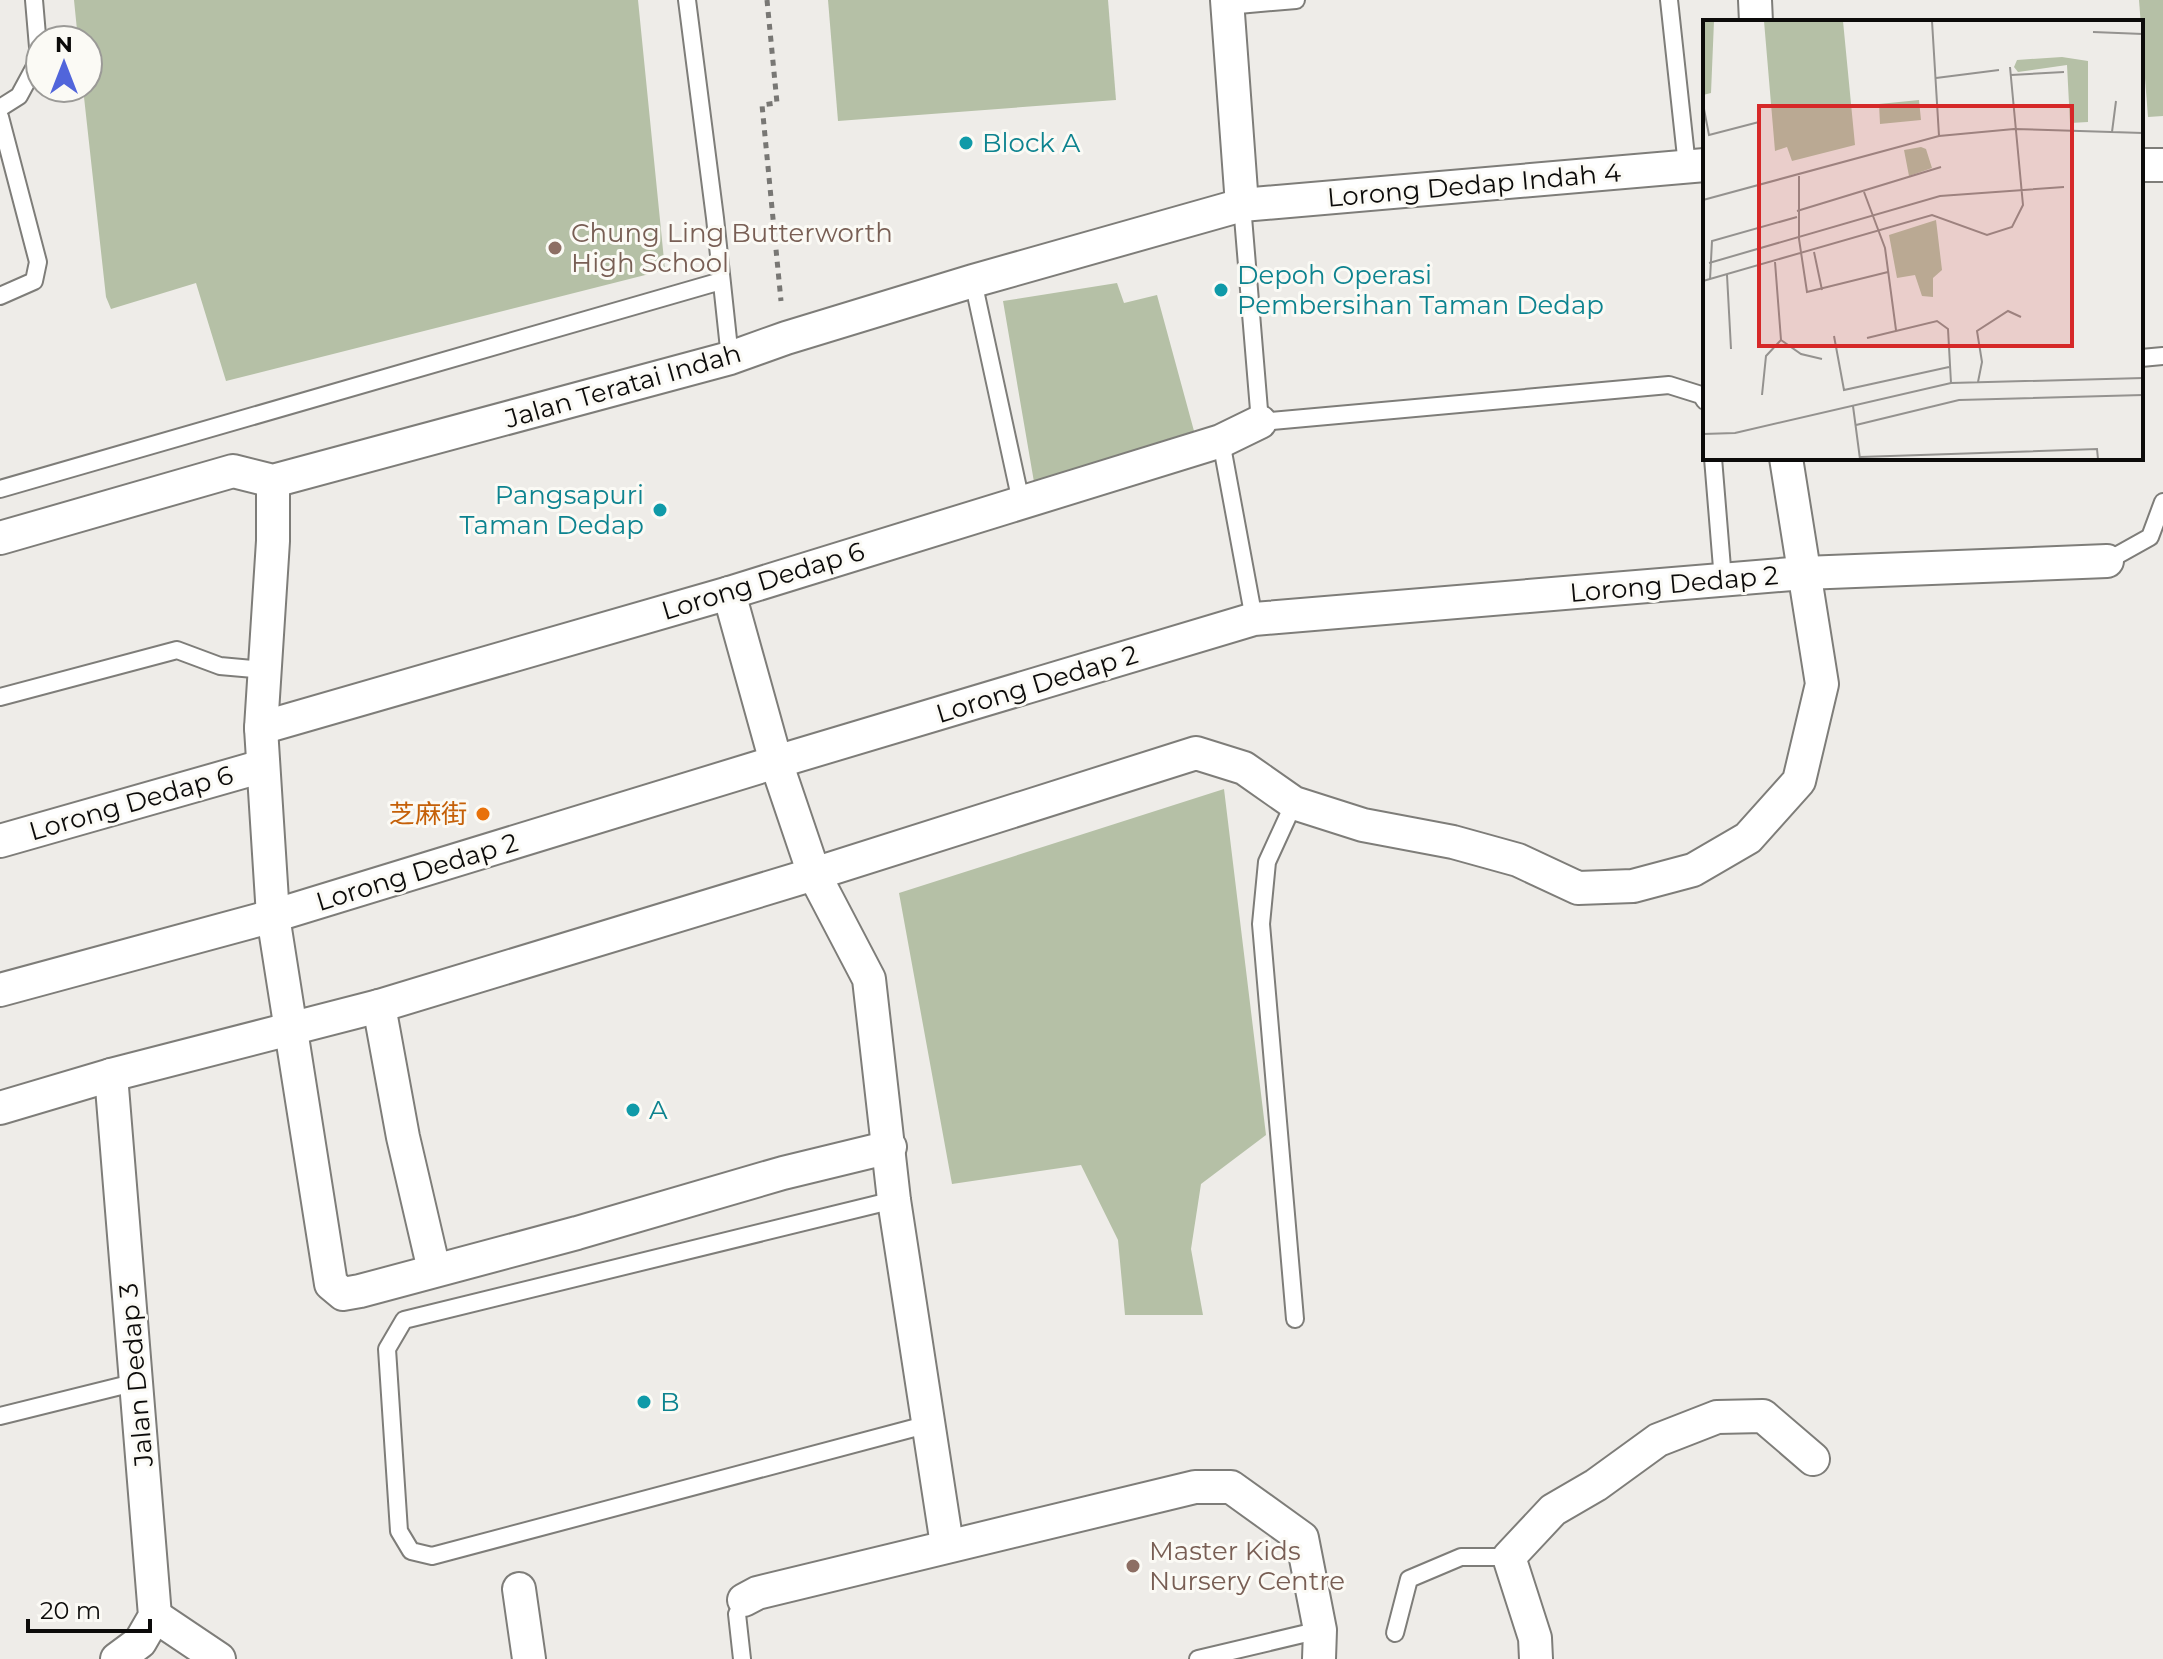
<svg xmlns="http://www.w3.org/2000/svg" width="2163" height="1659" viewBox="0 0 2163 1659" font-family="Montserrat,'Noto Sans SC',sans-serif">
<rect width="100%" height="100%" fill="#eeece8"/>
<g fill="#b5c0a6">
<polygon points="74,0 638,0 665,270 226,381 196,283 111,309 106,297 83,88 88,88 88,40 78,40"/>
<polygon points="828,0 1108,0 1116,100 838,121"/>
<polygon points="2139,0 2163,0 2163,116 2148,117"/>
<polygon points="1117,283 1124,303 1157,295 1194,431 1034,482 1003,301"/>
<polygon points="1224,789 1266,1135 1201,1184 1191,1249 1203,1315 1125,1315 1118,1240 1081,1165 952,1184 899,893"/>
</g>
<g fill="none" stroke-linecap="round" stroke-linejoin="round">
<defs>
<g id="service">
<polyline points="687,0 715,218 730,358"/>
<polyline points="1669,0 1687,166"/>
<polyline points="1227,6 1296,0"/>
<polyline points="0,108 19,96 39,59 34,0"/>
<polyline points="0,117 38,262 34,281 0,296"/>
<polyline points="1242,205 1260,422 1669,385 1701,395 1705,401"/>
<polyline points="973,281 1021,502"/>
<polyline points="2141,358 2163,356"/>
<polyline points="1221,441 1254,619"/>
<polyline points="1713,458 1723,580"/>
<polyline points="0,489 721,281"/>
<polyline points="2107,561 2150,537 2163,502"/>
<polyline points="0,697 177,650 220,666 264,670"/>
<polyline points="1294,803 1267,862 1261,924 1295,1319"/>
<polyline points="894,1200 404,1320 387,1349 399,1531 411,1551 432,1556 929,1424"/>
<polyline points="0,1416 137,1382"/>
<polyline points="1395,1633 1409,1579 1461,1557 1509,1557"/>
<polyline points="742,1659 737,1614 744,1600"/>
<polyline points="1198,1659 1320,1630"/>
</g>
<g id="minor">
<polyline points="1227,0 1242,205"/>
<polyline points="1755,0 1756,22"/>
<polyline points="2141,165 2163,165"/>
<polyline points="273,481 273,541 261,728 273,916 331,1284 343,1294 360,1291 577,1233 783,1173 890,1147"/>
<polyline points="0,538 233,471 273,481 730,358 786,338 973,281 1242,205 1705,165"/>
<polyline points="729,593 776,762 814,874 869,979 894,1200 947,1545"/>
<polyline points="261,728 729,593 1221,441 1260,422"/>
<polyline points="0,841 263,766"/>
<polyline points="0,990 273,916 776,762 1254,619 1804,573 2107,561"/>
<polyline points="379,1006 403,1137 434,1270"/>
<polyline points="111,1075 155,1616 140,1642 117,1659"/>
<polyline points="0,1108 111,1075 379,1006 814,874 1196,753 1244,768 1294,803 1363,825 1453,842 1518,860 1578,888 1633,886 1693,870 1748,838 1799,781 1822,684 1786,458"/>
<polyline points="519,1589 529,1659"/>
<polyline points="744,1600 757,1593 1195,1487 1231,1487 1302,1538 1320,1630 1319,1659"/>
<polyline points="155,1616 219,1659"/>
<polyline points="1536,1659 1535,1638 1509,1557 1553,1510 1596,1485 1658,1440 1717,1417 1763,1416 1813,1459"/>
</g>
</defs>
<use href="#service" stroke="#7e7d79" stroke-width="20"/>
<use href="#minor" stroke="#7e7d79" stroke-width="36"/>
<polyline stroke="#787774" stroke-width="5" stroke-dasharray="6 6" stroke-linecap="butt" points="767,0 777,103 762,105 781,301"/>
<use href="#service" stroke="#fff" stroke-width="16"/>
<use href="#minor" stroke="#fff" stroke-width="32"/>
</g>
<g fill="#0f9aa8" stroke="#fbfaf5" stroke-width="3">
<circle cx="966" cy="143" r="8"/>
<circle cx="1221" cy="290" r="8"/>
<circle cx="660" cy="510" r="8"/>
<circle cx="633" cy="1110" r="8"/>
<circle cx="644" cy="1402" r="8"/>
</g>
<g fill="#8d6e63" stroke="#fbfaf5" stroke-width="3">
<circle cx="555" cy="248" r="8"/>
<circle cx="1133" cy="1566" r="8"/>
</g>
<circle fill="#e8710a" stroke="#fbfaf5" stroke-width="3" cx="483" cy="814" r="8"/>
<g text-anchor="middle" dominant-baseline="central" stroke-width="6" stroke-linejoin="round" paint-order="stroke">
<g font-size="26" fill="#0d838f" stroke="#fbfaf5" text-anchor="start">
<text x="982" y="143">Block A</text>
<text x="1237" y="275">Depoh Operasi<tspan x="1237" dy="30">Pembersihan Taman Dedap</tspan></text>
<text x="644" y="495" text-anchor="end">Pangsapuri<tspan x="644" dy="30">Taman Dedap</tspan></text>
<text x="649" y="1110">A</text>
<text x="660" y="1402">B</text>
</g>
<g font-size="26" fill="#0c0b0a" stroke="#fbfaf5">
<text transform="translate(1474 185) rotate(-5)">Lorong Dedap Indah 4</text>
<text transform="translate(623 386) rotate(-16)">Jalan Teratai Indah</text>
<text transform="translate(763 581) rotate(-17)">Lorong Dedap 6</text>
<text transform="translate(1674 584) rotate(-5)">Lorong Dedap 2</text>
<text transform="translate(1037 684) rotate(-17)">Lorong Dedap 2</text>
<text transform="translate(131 803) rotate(-16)">Lorong Dedap 6</text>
<text transform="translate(417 872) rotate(-17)">Lorong Dedap 2</text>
<text transform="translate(136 1375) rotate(-95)">Jalan Dedap 3</text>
</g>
<g font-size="26" fill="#785e54" stroke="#fbfaf5" text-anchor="start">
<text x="571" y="233">Chung Ling Butterworth<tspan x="571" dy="30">High School</tspan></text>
<text x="1149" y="1551">Master Kids<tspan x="1149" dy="30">Nursery Centre</tspan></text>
</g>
<g font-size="26" fill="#c56008" stroke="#fbfaf5" text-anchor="end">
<text x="467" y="814">芝麻街</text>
</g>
</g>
<g transform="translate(1703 20)">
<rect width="440" height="440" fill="#eeece8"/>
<path d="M 0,1 L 11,1 L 8,73 L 0,75 ZM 61,1 L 140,1 L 152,125 L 89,141 L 84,127 L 72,131 ZM 359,37 L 385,41 L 385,102 L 367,103 L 364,45 L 315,52 L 311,47 L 314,40 ZM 216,80 L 218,100 L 177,104 L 176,84 ZM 218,127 L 223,129 L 229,148 L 206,156 L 201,130 ZM 233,200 L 239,250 L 230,258 L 230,277 L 219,276 L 212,255 L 194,258 L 186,215 Z" fill="#b5c0a6"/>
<path fill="none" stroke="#94928f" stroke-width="2" d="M 229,1 L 236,116M 390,12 L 440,14M 308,55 L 361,52M 233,58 L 296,50M 0,84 L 6,115 L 56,102M 409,112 L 413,81M 96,156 L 96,219 L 104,272 L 185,252M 161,172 L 182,228 L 193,310M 0,180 L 236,116 L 311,109 L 440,113M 94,191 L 238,147M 111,232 L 119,270M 6,243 L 237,176 L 361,167M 24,255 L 28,329M 7,260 L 9,221 L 94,197M 0,261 L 229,195 L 284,215 L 309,207 L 320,185 L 307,47M 131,316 L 141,370 L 246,347M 164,318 L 234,301 L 245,309 L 248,363M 78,320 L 98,334 L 119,339M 275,362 L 279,342 L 274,311 L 305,291 L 318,297M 59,375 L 63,336 L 78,320 L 72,242M 150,386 L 157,439M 153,405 L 256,380 L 440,375M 0,414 L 32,413 L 248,363 L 440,358M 157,437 L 394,429 L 395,439"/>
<path fill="#d62828" fill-opacity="0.15" stroke="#d62828" stroke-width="4" d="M 56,86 L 369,86 L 369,326 L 56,326 Z"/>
<rect width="440" height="440" fill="none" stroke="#0c0b0a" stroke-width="4"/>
</g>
<g transform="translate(64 64)"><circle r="38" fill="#fbfaf5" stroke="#9b9a97" stroke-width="2"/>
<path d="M0-6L14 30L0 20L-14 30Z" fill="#5165db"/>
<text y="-12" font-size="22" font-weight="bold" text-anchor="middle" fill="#0c0b0a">N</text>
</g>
<path d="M28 1619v12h122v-12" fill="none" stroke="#0c0b0a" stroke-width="4"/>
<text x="40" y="1619" font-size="24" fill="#0c0b0a" stroke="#fbfaf5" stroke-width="6" paint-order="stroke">20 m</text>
</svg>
